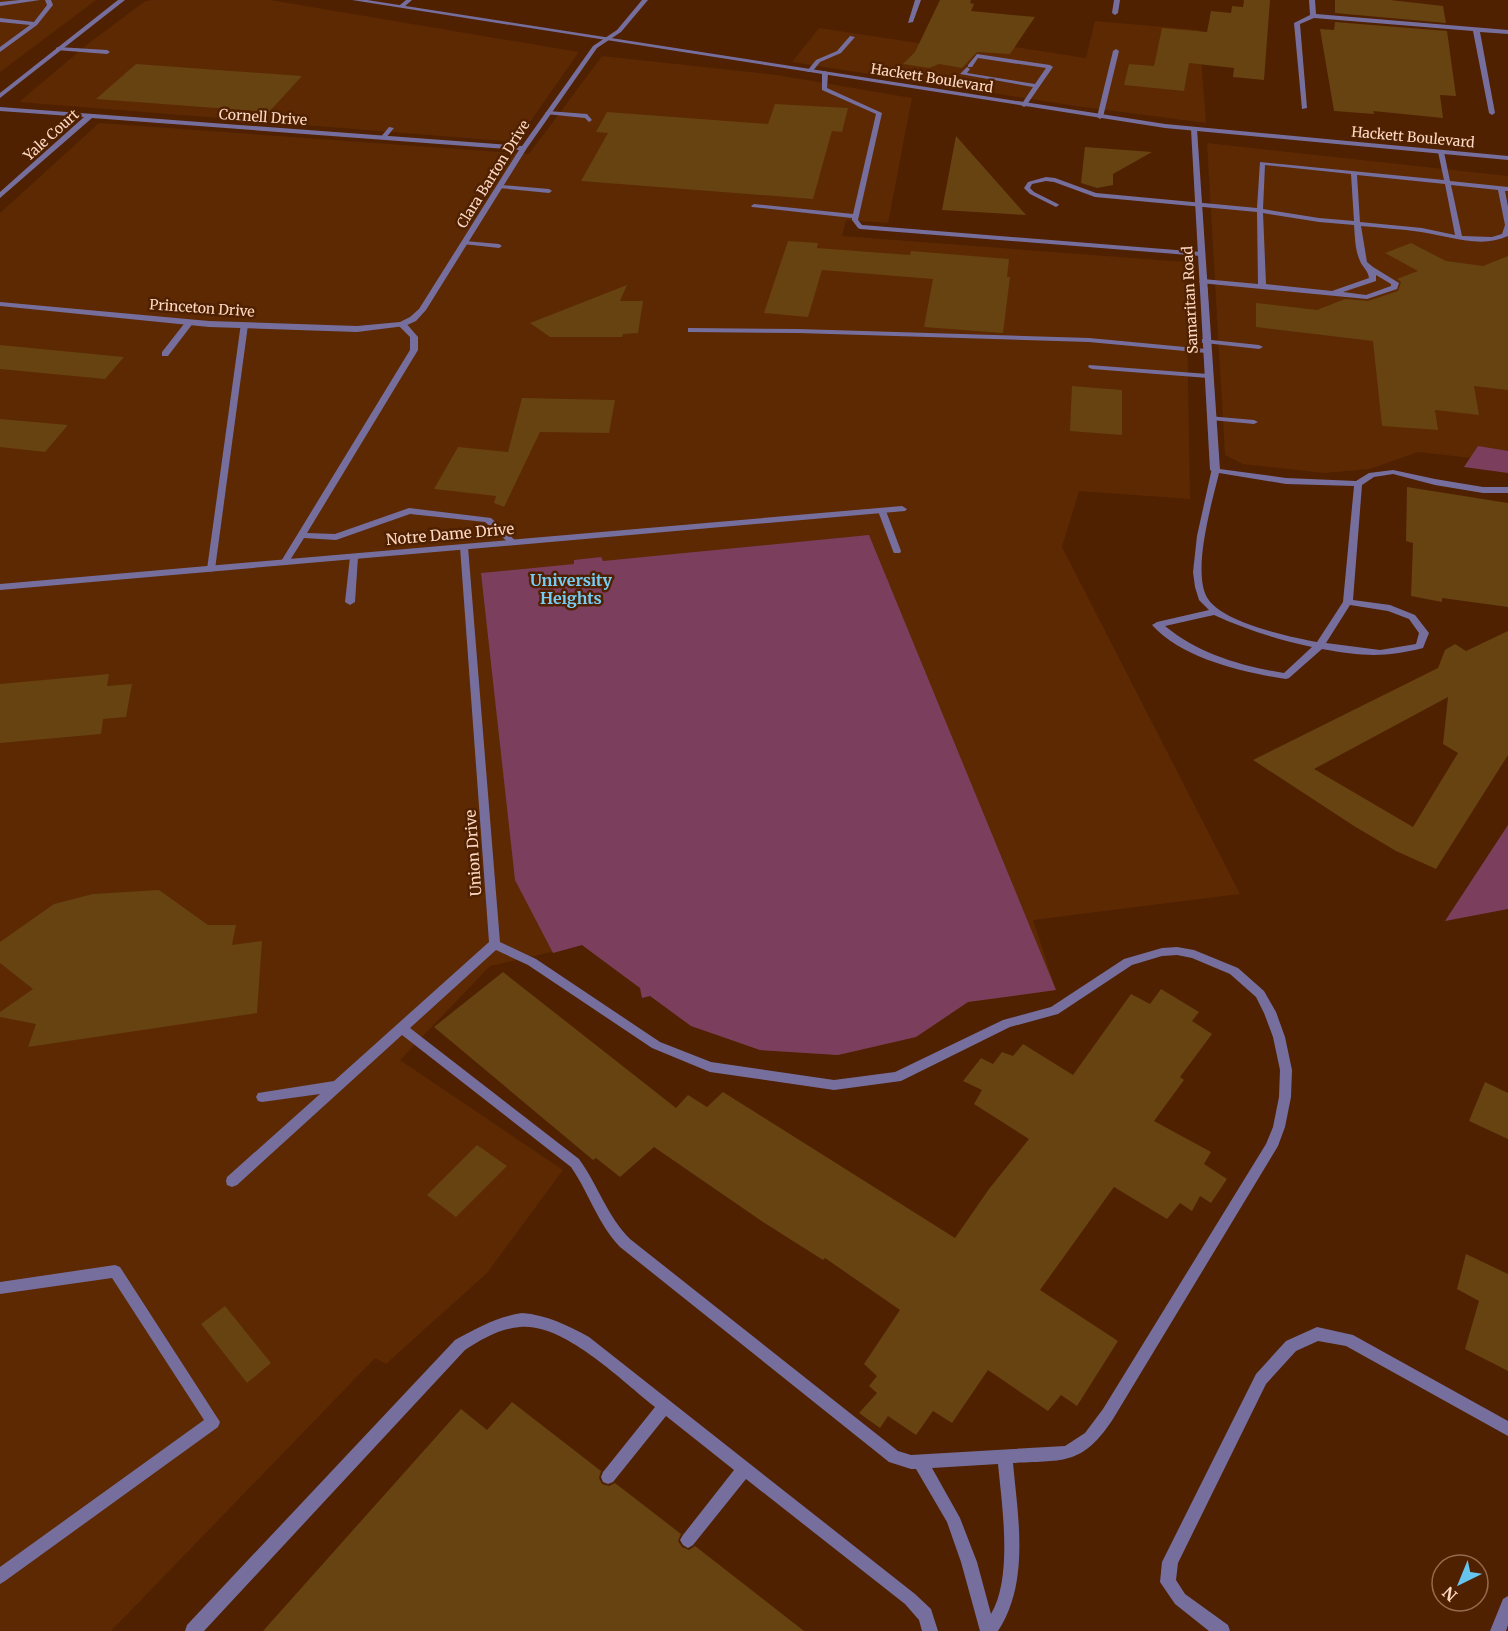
<svg xmlns="http://www.w3.org/2000/svg" width="1508" height="1631" viewBox="0 0 1508 1631" font-family="Merriweather,serif">
<rect width="100%" height="100%" fill="#4f2101"/>
<g fill="#5c2903">
<polygon points="0,0 96,0 0,72"/>
<polygon points="151,0 270,0 579,52 516,142 19,102 89,43 144,2"/>
<polygon points="1095,21 1199,30 1206,123 1076,106 792,62 819,28 958,49 968,40 1086,58"/>
<polygon points="602,56 777,75 912,98 888,223 846,220 842,236 1186,262 1190,499 1079,491 1062,547 1240,894 1033,920 1056,990 968,1002 916,1037 838,1055 760,1050 691,1026 582,945 490,966 400,1060 563,1170 487,1273 386,1364 375,1358 111,1631 0,1631 0,213 99,123 529,154"/>
<polygon points="1207,143 1508,176 1508,462 1418,452 1370,469 1324,473 1243,464 1225,455"/>
</g>
<g fill="#7b3f5d">
<polygon points="1478,446 1508,451 1508,473 1464,467"/>
<polygon points="869,535 1056,990 968,1002 916,1037 838,1055 760,1050 691,1026 650,996 642,998 640,988 582,945 553,953 515,880 481,573 574,564 574,560 601,557 603,561"/>
<polygon points="1508,825 1508,909 1445,921"/>
</g>
<g fill="#674311" fill-rule="evenodd">
<polygon points="940,0 971,0 970,3 974,4 971,11 1035,17 1010,54 977,52 962,68 939,64 929,68 903,64 915,52"/>
<polygon points="1244,0 1270,0 1264,80 1233,77 1234,68 1189,63 1184,91 1124,85 1129,64 1154,66 1162,28 1207,32 1211,11 1231,13 1232,6 1243,7"/>
<polygon points="1335,0 1390,0 1443,6 1446,23 1335,13"/>
<polygon points="1335,22 1447,31 1456,96 1440,95 1443,118 1373,111 1374,114 1334,111 1320,29 1334,30"/>
<polygon points="136,64 302,76 269,112 96,99"/>
<polygon points="775,104 848,108 842,132 832,131 813,199 581,181 608,133 596,132 607,112 768,124"/>
<polygon points="956,136 1026,215 942,210"/>
<polygon points="1085,147 1152,152 1113,174 1113,185 1097,188 1081,183"/>
<polygon points="788,241 818,243 817,248 910,255 911,251 1009,259 1007,277 1010,277 1003,333 924,327 933,279 822,270 808,317 764,313"/>
<polygon points="1411,243 1446,261 1483,266 1508,256 1508,390 1474,386 1479,415 1435,410 1438,430 1382,426 1373,341 1256,327 1256,303 1317,310 1345,299 1368,301 1398,291 1401,282 1397,279 1418,271 1385,253"/>
<polygon points="627,285 620,301 643,301 638,333 623,334 622,337 550,337 530,323"/>
<polygon points="0,345 124,357 105,379 0,369"/>
<polygon points="1072,386 1122,390 1122,435 1070,431"/>
<polygon points="522,398 615,400 609,433 540,432 504,507 494,503 496,496 434,489 458,447 508,452"/>
<polygon points="0,419 68,425 45,452 0,447"/>
<polygon points="1407,487 1508,503 1508,607 1442,598 1442,602 1411,596 1413,543 1406,541"/>
<path d="M 1508,631 L 1508,755 L 1436,869 L 1396,851 L 1354,826 L 1253,760 L 1438,668 L 1445,650 L 1455,644 L 1466,651 ZM 1448,697 L 1443,744 L 1458,753 L 1413,827 L 1314,769 Z"/>
<polygon points="109,674 107,686 132,684 126,717 103,719 101,734 0,743 0,684"/>
<polygon points="159,890 208,925 236,925 232,945 262,941 257,1013 28,1047 36,1024 0,1017 0,1012 33,989 0,963 0,942 54,904 93,894"/>
<polygon points="503,972 676,1108 688,1095 707,1107 723,1092 955,1238 989,1189 1029,1139 974,1104 982,1090 963,1081 981,1058 993,1064 1002,1052 1013,1056 1023,1044 1073,1075 1131,994 1150,1004 1161,989 1199,1012 1192,1021 1212,1034 1180,1077 1184,1080 1154,1121 1211,1152 1204,1164 1227,1179 1211,1203 1200,1196 1192,1211 1180,1203 1167,1219 1114,1187 1040,1290 1118,1341 1077,1406 1061,1395 1048,1411 988,1370 952,1423 933,1411 916,1435 888,1416 880,1428 859,1413 877,1393 869,1386 877,1376 864,1364 900,1310 825,1258 823,1260 763,1222 654,1147 620,1177 596,1158 593,1160 434,1027"/>
<polygon points="1485,1082 1508,1093 1508,1139 1469,1121"/>
<polygon points="477,1145 507,1166 456,1217 427,1195"/>
<polygon points="1466,1254 1508,1274 1508,1371 1465,1349 1479,1301 1457,1289"/>
<polygon points="225,1306 271,1363 247,1383 201,1324"/>
<polygon points="512,1402 601,1471 599,1478 602,1484 609,1486 615,1483 681,1534 678,1541 682,1547 689,1550 695,1546 804,1631 263,1631 461,1409 487,1430"/>
</g>
<g fill="none" stroke-linecap="round" stroke-linejoin="round">
<g fill="#766f9e" fill-rule="evenodd">
<polygon points="45,0 51,0 53,5 37,25 0,52 0,47 30,25 0,22 0,18 34,22 47,5"/>
<polygon points="406,0 412,0 404,7 400,7 400,5"/>
<polygon points="850,36 855,37 841,53 820,62 812,72 808,72 807,71 816,60 837,51"/>
<polygon points="58,47 107,50 110,52 107,54 56,50 56,48"/>
<polygon points="1116,49 1119,51 1103,117 1100,119 1097,117 1113,51"/>
<polygon points="977,54 1050,65 1053,67 1026,106 1024,107 1021,105 1033,87 960,74 967,67 970,69 967,73 1035,84 1046,68 978,58 972,67 968,67 968,65"/>
<polygon points="825,71 828,73 827,88 882,113 858,220 862,225 1201,252 1204,254 1201,256 860,229 858,228 852,220 852,218 752,207 751,206 754,204 853,214 876,114 822,90 822,73"/>
<polygon points="548,111 587,114 592,120 589,122 585,118 546,114 545,113"/>
<polygon points="389,127 394,128 385,139 381,139 380,138"/>
<path d="M 1441,150 L 1444,152 L 1450,181 L 1508,187 L 1508,191 L 1505,191 L 1508,207 L 1508,236 C 1481,249 1449,236 1421,232 C 1401,229 1381,228 1361,226 L 1367,262 L 1373,267 L 1399,283 L 1397,289 L 1367,299 L 1200,283 L 1199,281 L 1203,279 L 1258,284 L 1257,212 L 1095,197 L 1054,182 L 1046,181 L 1032,184 L 1030,188 L 1034,192 L 1058,204 L 1059,205 L 1056,207 L 1030,194 L 1024,188 L 1028,182 L 1046,177 L 1055,178 L 1096,193 L 1257,208 L 1260,162 L 1444,180 L 1438,152 ZM 1265,165 L 1351,174 L 1354,221 L 1319,218 L 1263,209 ZM 1357,175 L 1445,184 L 1455,235 L 1422,228 L 1360,222 ZM 1451,185 L 1498,190 L 1505,225 L 1502,234 L 1492,237 L 1462,236 ZM 1263,213 L 1319,222 L 1354,225 C 1355,237 1355,250 1360,261 C 1363,268 1368,270 1369,278 L 1332,291 L 1266,284 ZM 1376,275 L 1391,284 L 1391,286 L 1366,295 L 1343,292 L 1376,281 Z"/>
<polygon points="501,185 549,189 552,191 549,193 499,188 498,187"/>
<polygon points="465,241 499,244 502,246 499,248 463,244 462,243"/>
<polygon points="187,320 194,322 168,356 162,356 162,352"/>
<polygon points="399,322 405,322 418,337 418,350 307,533 335,534 409,508 491,518 518,543 517,545 511,545 485,522 410,514 336,540 304,538 287,565 281,565 280,563 410,350 410,337 399,326"/>
<polygon points="241,323 248,325 215,569 211,572 207,569"/>
<polygon points="688,328 798,329 1089,338 1206,349 1210,351 1206,353 1089,342 798,333 691,332 688,332"/>
<polygon points="1202,339 1259,345 1263,347 1259,349 1205,343 1202,343"/>
<polygon points="1089,365 1208,374 1212,376 1208,378 1092,369 1088,367"/>
<polygon points="1208,416 1254,420 1258,422 1254,424 1211,420 1208,420"/>
<path d="M 1212,468 L 1286,478 L 1356,481 L 1369,473 L 1393,470 L 1435,479 L 1483,487 L 1508,487 L 1508,493 L 1483,493 L 1435,485 L 1393,474 L 1374,477 L 1362,485 L 1353,600 L 1390,605 L 1415,615 L 1429,633 L 1423,648 C 1384,658 1361,656 1322,649 L 1289,678 L 1286,679 C 1242,672 1183,659 1152,625 L 1157,622 L 1209,610 L 1199,600 L 1195,587 L 1193,572 L 1197,536 ZM 1219,473 L 1286,484 L 1354,486 L 1343,602 L 1317,642 C 1290,637 1224,623 1208,599 C 1191,573 1212,503 1219,473 ZM 1350,605 L 1388,611 L 1409,619 L 1419,633 L 1416,644 L 1380,650 L 1326,643 ZM 1214,615 C 1247,630 1276,639 1312,647 L 1284,673 C 1241,666 1199,654 1165,626 Z"/>
<polygon points="882,508 886,511 901,551 900,553 894,553 893,551 878,511"/>
<path d="M 464,544 L 468,547 L 500,942 L 536,959 L 660,1042 L 711,1062 L 834,1080 L 895,1072 L 1003,1020 L 1051,1007 L 1124,959 L 1162,948 L 1177,947 L 1194,950 L 1238,968 L 1264,991 L 1276,1012 L 1285,1037 L 1292,1070 L 1291,1097 L 1285,1127 L 1278,1146 L 1113,1419 C 1082,1466 1064,1460 1013,1463 C 1018,1518 1030,1582 998,1631 L 980,1631 L 961,1562 L 947,1522 L 916,1469 L 911,1469 L 889,1462 L 620,1247 C 598,1224 589,1193 571,1167 L 402,1035 L 237,1185 L 232,1187 L 227,1185 L 226,1181 L 227,1177 L 320,1094 L 262,1102 L 258,1101 L 256,1097 L 258,1093 L 334,1081 L 489,942 L 460,547 ZM 496,950 L 528,965 L 652,1048 L 710,1072 L 834,1090 L 901,1081 L 1010,1027 L 1058,1014 L 1132,965 L 1162,956 L 1177,955 L 1192,958 L 1230,974 L 1256,997 L 1264,1013 L 1273,1037 L 1280,1070 L 1279,1097 L 1273,1127 L 1266,1144 L 1103,1409 L 1085,1433 L 1065,1446 L 911,1455 L 898,1451 L 630,1239 C 607,1216 598,1185 579,1159 L 410,1028 ZM 998,1464 C 1002,1506 1013,1577 991,1614 L 977,1562 L 960,1518 L 932,1468 Z"/>
<polygon points="354,554 358,557 355,602 350,605 345,602 350,557"/>
<polygon points="115,1265 120,1267 220,1422 218,1427 5,1581 0,1584 0,1567 204,1420 112,1278 0,1294 0,1282"/>
<path d="M 522,1313 C 547,1315 567,1325 589,1337 L 915,1594 L 931,1609 L 938,1631 L 922,1631 L 919,1620 L 905,1604 L 746,1479 L 693,1545 L 688,1548 L 683,1545 L 680,1540 L 683,1535 L 734,1470 L 666,1416 L 613,1482 L 608,1484 L 603,1482 L 601,1477 L 603,1472 L 655,1407 C 622,1381 563,1322 520,1327 C 499,1329 482,1339 465,1350 L 204,1631 L 185,1631 L 187,1625 L 455,1340 C 477,1328 497,1317 522,1313 Z"/>
<polygon points="1317,1327 1353,1335 1508,1421 1508,1436 1346,1346 1318,1341 1296,1351 1266,1384 1178,1563 1176,1580 1185,1594 1228,1625 1230,1631 1209,1631 1175,1604 1160,1582 1162,1562 1256,1374 1286,1341"/>
<polygon points="1508,1596 1508,1625 1506,1631 1490,1631 1503,1599"/>
</g>
<g fill="#766f9e" fill-rule="evenodd">
<polygon points="20,0 40,0 0,6 0,2"/>
<polygon points="642,0 648,0 621,32 597,48 527,148 426,310 416,321 405,326 357,332 209,327 0,306 0,302 209,321 357,326 400,322 410,317 419,309 519,150 92,118 0,198 0,192 84,117 0,111 0,107 522,146 593,46 617,30"/>
<polygon points="915,0 921,0 913,22 908,23"/>
<polygon points="1114,0 1120,0 1118,13 1115,15 1112,13"/>
<polygon points="1309,0 1315,0 1316,14 1508,30 1508,34 1480,32 1495,113 1492,115 1489,113 1473,31 1314,18 1300,24 1307,108 1302,109 1294,23 1310,15"/>
<polygon points="1194,127 1197,129 1220,470 1215,473 1210,470 1191,129"/>
<polygon points="902,506 907,509 905,511 0,590 0,584"/>
</g>
<g fill="#766f9e" fill-rule="evenodd">
<polygon points="118,0 125,0 0,98 0,93"/>
<polygon points="352,0 367,0 1165,124 1508,156 1508,160 1165,128"/>
</g>
</g>
<g text-anchor="middle" dominant-baseline="central" stroke-width="5" stroke-linejoin="round" paint-order="stroke">
<g font-size="14" fill="#fed9c4" stroke="#4f2101">
<text transform="translate(932 78) rotate(9)">Hackett Boulevard</text>
<text transform="translate(263 117) rotate(4)">Cornell Drive</text>
<text transform="translate(51 135) rotate(-42)">Yale Court</text>
<text transform="translate(1413 137) rotate(5)">Hackett Boulevard</text>
<text transform="translate(493 174) rotate(-58)">Clara Barton Drive</text>
<text transform="translate(1190 300) rotate(-93)">Samaritan Road</text>
<text transform="translate(202 308) rotate(4)">Princeton Drive</text>
</g>
<g font-size="15" fill="#fed9c4" stroke="#4f2101">
<text transform="translate(450 534) rotate(-5)">Notre Dame Drive</text>
<text transform="translate(473 853) rotate(-94)">Union Drive</text>
</g>
<g font-size="16" font-weight="bold" fill="#77ccf4" stroke="#4f2101">
<text x="571" y="580">University<tspan x="571" dy="18">Heights</tspan></text>
</g>
</g>
<g transform="translate(1460 1583) rotate(223)"><circle r="28" fill="#4f2101" stroke="#956b4f" stroke-width="1.5"/>
<path d="M0-4.5L10 22L0 15L-10 22Z" fill="#67c4ef"/>
<text y="-9" font-size="16" font-weight="bold" text-anchor="middle" fill="#fed9c4">N</text>
</g>
</svg>
